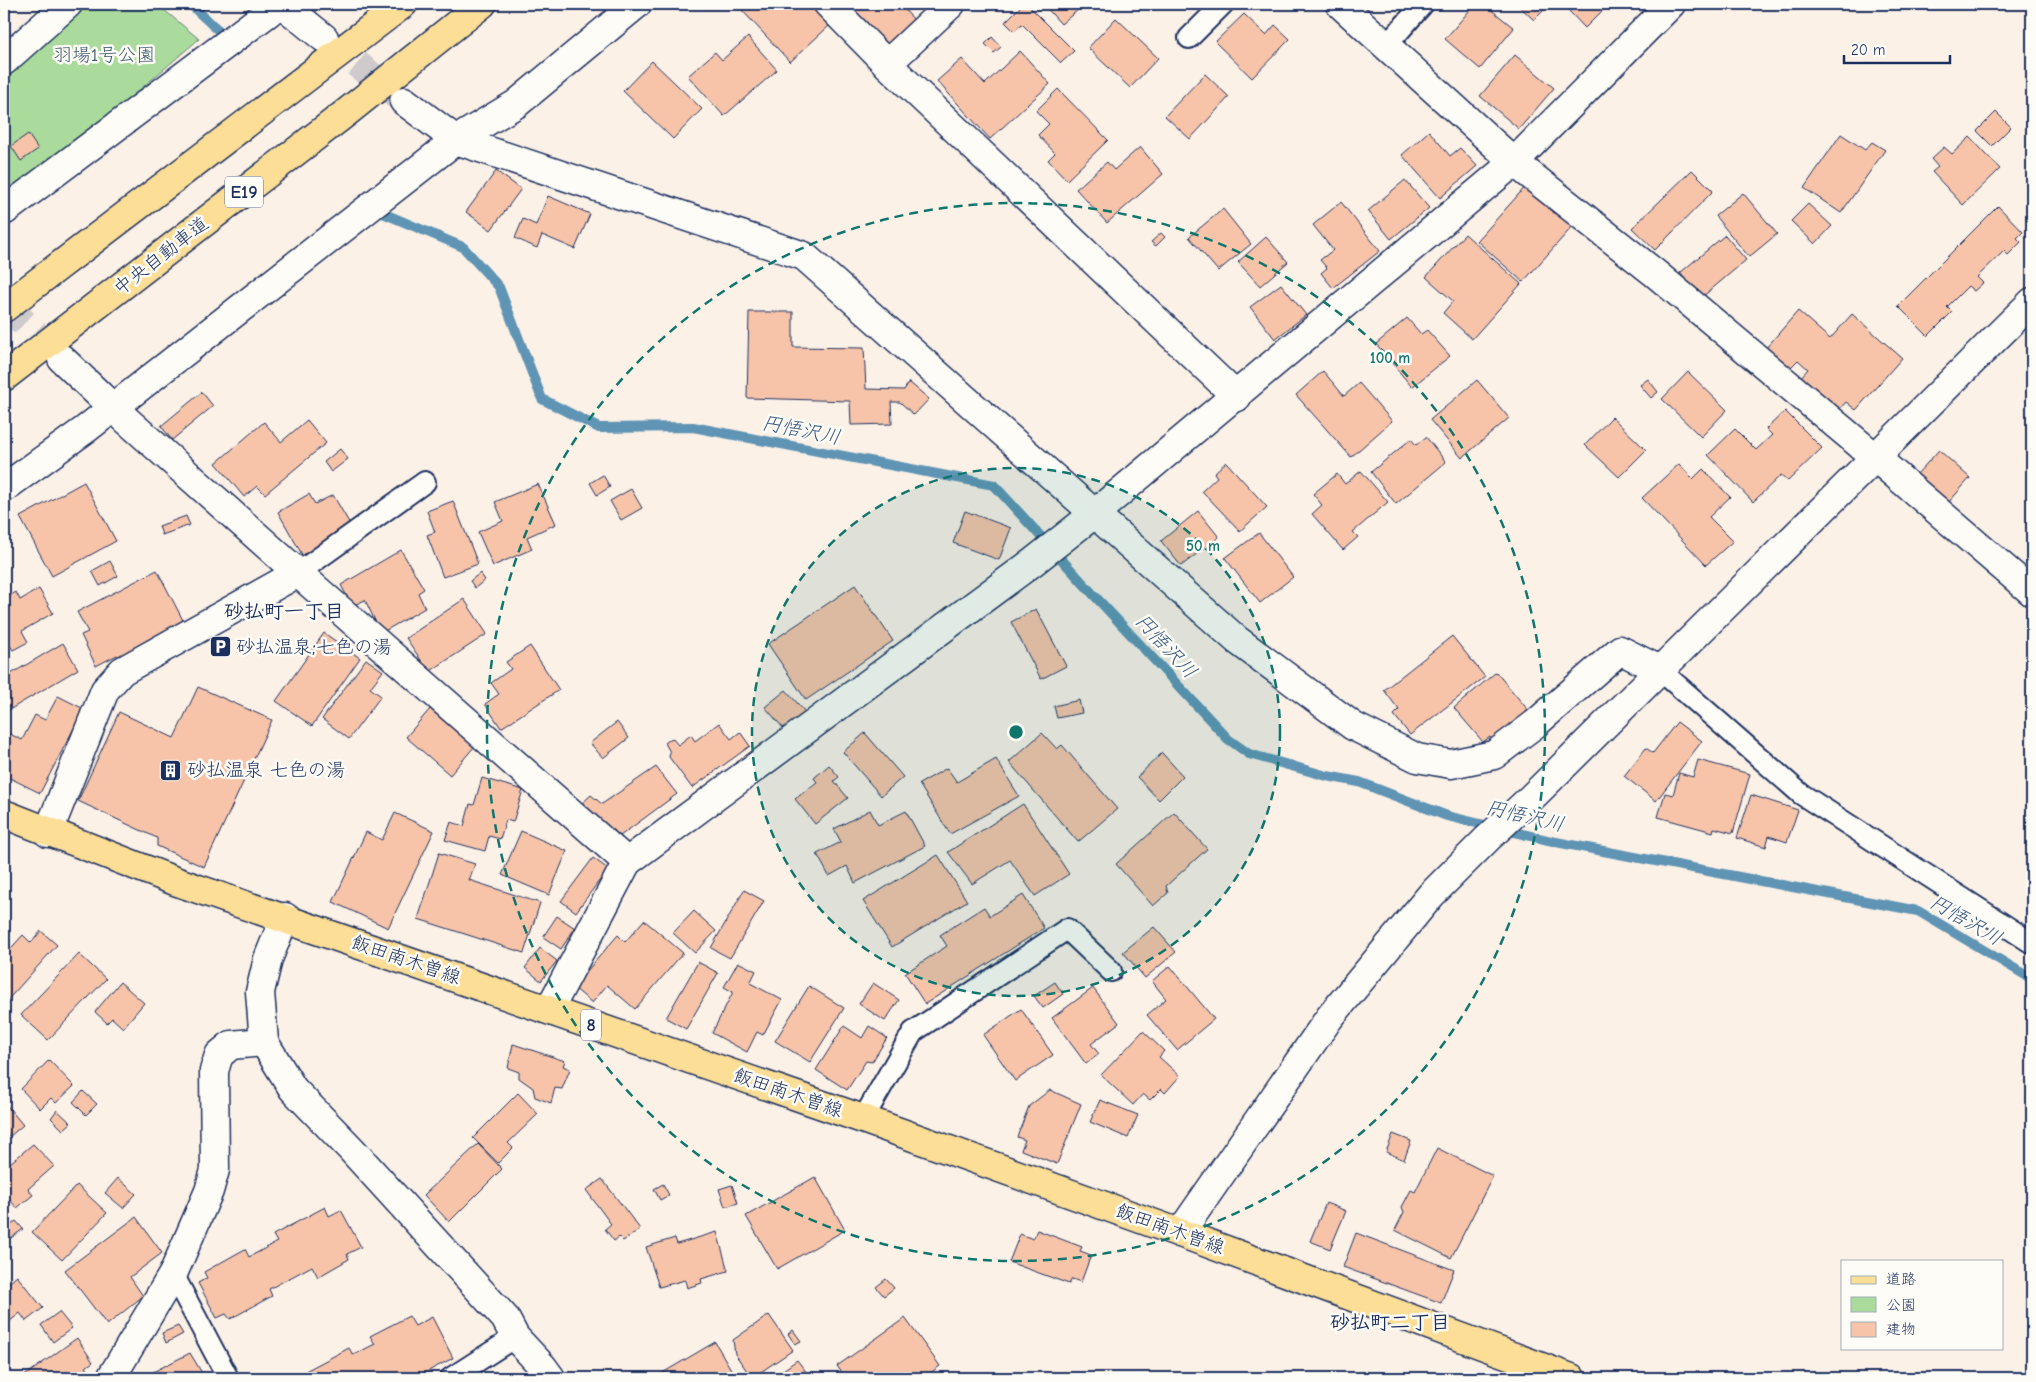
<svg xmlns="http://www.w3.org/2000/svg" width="2036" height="1382" viewBox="0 0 2036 1382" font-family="'Comic Neue','Klee One',sans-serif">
<rect width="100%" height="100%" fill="#fcf1e7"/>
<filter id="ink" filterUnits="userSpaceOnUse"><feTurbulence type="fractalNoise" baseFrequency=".02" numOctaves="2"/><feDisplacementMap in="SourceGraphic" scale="10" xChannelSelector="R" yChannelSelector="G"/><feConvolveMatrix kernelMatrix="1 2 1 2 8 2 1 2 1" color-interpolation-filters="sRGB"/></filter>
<g filter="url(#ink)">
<polygon fill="#abdb9c" stroke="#63857d" points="87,4 157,4 199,39 68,151 4,201 4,77"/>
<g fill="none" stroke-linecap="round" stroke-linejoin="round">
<g stroke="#5f94b4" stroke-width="10">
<polyline points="190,4 218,30"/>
<polyline points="385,214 463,247 499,287 542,399 599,428 693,427 994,485 1092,593 1228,739 1249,754 1327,776 1359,782 1447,816 1556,842 1918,911 2032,979"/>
</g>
</g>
<g fill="#f8c4a9" stroke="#1b2f5e">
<polygon points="745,4 808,4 829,26 790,62 740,8"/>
<polygon points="850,4 912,4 905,10 915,21 887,47 849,5"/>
<polygon points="1023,4 1027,4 1074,51 1061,63 1022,24 1014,31 1005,22"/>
<polygon points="1043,4 1085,4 1061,24"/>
<polygon points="1475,4 1484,4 1514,28 1480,69 1445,39"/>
<polygon points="1517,4 1550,4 1534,20"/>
<polygon points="1577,4 1609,4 1585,28 1569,11"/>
<polygon points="1244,14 1266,35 1275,25 1290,39 1252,78 1215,42"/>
<polygon points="1116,18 1158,58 1130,88 1088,48"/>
<polygon points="748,37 777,70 724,116 688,76 715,52 722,60"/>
<polygon points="992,37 1001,47 994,53 985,44"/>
<polygon points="1020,51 1050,84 990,139 937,81 962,59 985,84"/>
<polygon points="1515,55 1554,88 1519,129 1480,96"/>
<polygon points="652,61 702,109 673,139 623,91"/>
<polygon points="1205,74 1229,97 1190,139 1165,116"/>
<polygon points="1058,89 1108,140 1067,180 1048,160 1055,153 1038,135 1049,124 1036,111"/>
<polygon points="1996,112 2011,127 1992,146 1977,131"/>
<polygon points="1429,131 1450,156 1460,148 1477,166 1440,198 1402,155"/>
<polygon points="28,134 38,149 21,161 11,146"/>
<polygon points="1841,134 1865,150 1872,142 1885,150 1841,213 1804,188"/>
<polygon points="1970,137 2000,169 1963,205 1932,172 1938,167 1931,159 1944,147 1952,154"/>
<polygon points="1140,147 1163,174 1107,223 1076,189 1107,162 1114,170"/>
<polygon points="1692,170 1713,191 1655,250 1632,228"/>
<polygon points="496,171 521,189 491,230 466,212"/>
<polygon points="1405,180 1429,208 1391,239 1368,211"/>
<polygon points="1527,185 1573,226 1523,282 1477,241"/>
<polygon points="1743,193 1777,234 1749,257 1715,216"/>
<polygon points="548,196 590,214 575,249 542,235 537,248 515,238 523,219 536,225"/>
<polygon points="1341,202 1380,251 1333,288 1321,273 1327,268 1320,260 1333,250 1313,225"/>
<polygon points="1808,204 1832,226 1815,244 1791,221"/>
<polygon points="1998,206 2023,232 2017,238 2021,242 2008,255 2004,251 1977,277 1983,283 1974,291 1968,286 1947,307 1952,312 1928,336 1898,306"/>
<polygon points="1223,209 1251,244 1218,271 1189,237"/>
<polygon points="1161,233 1165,237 1156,246 1151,242"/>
<polygon points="1465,234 1521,284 1472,339 1443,313 1453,301 1426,277"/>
<polygon points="1725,235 1746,260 1701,298 1680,273"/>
<polygon points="1266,237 1288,262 1260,286 1238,262"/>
<polygon points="1281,284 1306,315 1275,339 1250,307"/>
<polygon points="1798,311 1830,339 1852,314 1902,358 1856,410 1846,402 1838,411 1800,378 1808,369 1798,360 1790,368 1766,348"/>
<polygon points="749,312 793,312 793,347 864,348 866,389 904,390 909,382 929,399 914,415 900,402 891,402 892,424 851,425 850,401 747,398"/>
<polygon points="1407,318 1421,334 1427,330 1450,356 1412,387 1376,344"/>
<polygon points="1323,371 1344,396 1359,383 1392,421 1351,457 1296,395"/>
<polygon points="1688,372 1727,410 1701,437 1662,399"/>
<polygon points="1648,379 1658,392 1651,398 1640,385"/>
<polygon points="1477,380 1509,418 1462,458 1430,420"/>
<polygon points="202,392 213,406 172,440 161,426"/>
<polygon points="1785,411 1822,448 1788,481 1781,475 1753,502 1708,455 1735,429 1756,450 1772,435 1766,429"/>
<polygon points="1612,417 1646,450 1619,477 1585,445"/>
<polygon points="307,420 326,443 265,494 257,486 244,497 216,463 264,422 281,442"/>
<polygon points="1426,437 1446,462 1396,504 1371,472 1411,439 1416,445"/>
<polygon points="340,449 348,459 331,472 324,462"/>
<polygon points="1939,450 1970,478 1949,502 1917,474"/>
<polygon points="1226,462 1267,507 1240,531 1202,491 1217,477 1214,473"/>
<polygon points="1679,464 1693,479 1703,469 1730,497 1709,517 1733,541 1706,565 1642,498"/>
<polygon points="1361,471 1388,502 1353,532 1358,537 1343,550 1312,514 1322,505 1313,494 1337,474 1345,484"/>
<polygon points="603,475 610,487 597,495 590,483"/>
<polygon points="84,482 116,541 52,576 20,517"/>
<polygon points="538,484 556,524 527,537 532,549 493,566 478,532 503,521 495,502"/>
<polygon points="631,489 642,508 621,520 610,501"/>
<polygon points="309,494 315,504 333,495 354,531 304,558 278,512"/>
<polygon points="453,501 478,564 443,577 427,535 435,532 427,511"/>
<polygon points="965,511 1011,528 999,560 953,543"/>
<polygon points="1198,511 1219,537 1181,566 1161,541"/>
<polygon points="186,516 190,525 162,535 159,526"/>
<polygon points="1259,533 1293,577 1260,603 1225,558"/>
<polygon points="401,550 424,589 418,593 425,608 381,633 365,600 352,606 341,585"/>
<polygon points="110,561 118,576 100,586 92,571"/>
<polygon points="157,570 186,626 119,660 117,655 96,666 81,635 88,632 77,612"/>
<polygon points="480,573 485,580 475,588 470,581"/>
<polygon points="855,585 893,641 806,700 768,644"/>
<polygon points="39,589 53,613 22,631 28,642 13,650 7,641 4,643 4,599 16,592 20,600"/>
<polygon points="464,599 487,634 429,672 406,638"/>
<polygon points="1036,609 1066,666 1041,679 1011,622"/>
<polygon points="324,633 360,658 312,726 276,701"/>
<polygon points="1452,636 1485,677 1410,735 1394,715 1399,710 1384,690"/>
<polygon points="63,643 78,669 4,713 4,678"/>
<polygon points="530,646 559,690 501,728 485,704 499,694 491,683 511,669 506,662"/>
<polygon points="366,659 383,671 370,688 381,696 349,739 322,719"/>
<polygon points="1496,672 1529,711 1493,741 1490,737 1483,742 1454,708"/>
<polygon points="198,687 272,720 204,867 157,846 157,838 78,801 119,712 174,738"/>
<polygon points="786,690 805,712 784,729 765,707"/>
<polygon points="58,696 84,709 40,793 4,775 4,731 22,740 35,715 45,720"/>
<polygon points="1079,700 1082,713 1057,718 1054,706"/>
<polygon points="430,709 474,747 450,775 406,737"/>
<polygon points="617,722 629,738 603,758 590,743"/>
<polygon points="1677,722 1702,741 1656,801 1624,776 1646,748 1653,753"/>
<polygon points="719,723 731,739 740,732 750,746 692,788 669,757 670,752 665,743 672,738 678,745 691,735 695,741"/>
<polygon points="865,733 903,777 881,796 843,752"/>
<polygon points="1042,733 1057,749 1062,745 1117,809 1078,842 1009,762"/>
<polygon points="1162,753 1183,776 1159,800 1137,777"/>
<polygon points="996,759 1019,796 950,834 919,784 947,768 957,782"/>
<polygon points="1698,760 1750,774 1733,833 1714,828 1713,832 1658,817 1665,793 1673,795 1679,773 1693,777"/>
<polygon points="829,765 839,777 834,781 848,798 815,824 795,799 817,782 814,778"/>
<polygon points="656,767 677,794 620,836 580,805 591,795 602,804"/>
<polygon points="482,778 523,790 513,822 506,820 500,839 489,836 485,851 445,840 451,822 464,826 470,804 474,805"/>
<polygon points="1751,795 1798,810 1787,842 1769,836 1766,847 1737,838"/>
<polygon points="1023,804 1069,874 1035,896 1010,860 972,884 948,852"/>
<polygon points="870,810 878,825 906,811 925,846 855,883 847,866 829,876 817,854 841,842 834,829"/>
<polygon points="1174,812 1207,849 1166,886 1168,893 1153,906 1116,864"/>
<polygon points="395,813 434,831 388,928 333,902 366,832 382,840"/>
<polygon points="521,831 567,851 549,895 502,875"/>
<polygon points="439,853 475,864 469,880 540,903 524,953 418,919"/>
<polygon points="938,855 967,901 892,947 863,901"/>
<polygon points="593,858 608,869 576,912 561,901"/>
<polygon points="744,890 764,901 730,958 711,948"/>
<polygon points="1023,895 1044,928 925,1004 905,973 947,946 940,935 984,907 990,916"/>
<polygon points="694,911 716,931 695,953 673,933"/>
<polygon points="557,916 575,928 561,949 543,937"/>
<polygon points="644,920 683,953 635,1009 607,985 592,1003 573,987 618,935 625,942"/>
<polygon points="1154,927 1176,952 1145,978 1123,952"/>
<polygon points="41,931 57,945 4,1004 4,956 23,935 31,943"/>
<polygon points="540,948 557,961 541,981 525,968"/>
<polygon points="79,954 106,979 48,1040 21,1015"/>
<polygon points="698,962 718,973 686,1029 666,1018"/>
<polygon points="738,962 756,971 750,983 782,1000 763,1035 757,1032 747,1052 712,1033 733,992 724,987"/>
<polygon points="1170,966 1214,1019 1177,1050 1147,1015 1166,999 1152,981"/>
<polygon points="120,982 144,1003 123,1028 112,1018 107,1023 95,1012"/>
<polygon points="1055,982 1063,994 1043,1008 1034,996"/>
<polygon points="873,983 899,1000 885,1021 859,1004"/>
<polygon points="809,986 844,1008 810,1062 775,1041"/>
<polygon points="1093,988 1119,1023 1091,1044 1099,1054 1086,1064 1052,1018"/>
<polygon points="1021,1009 1053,1055 1015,1081 983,1035"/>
<polygon points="844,1026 862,1038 869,1026 887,1038 872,1062 866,1061 847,1090 816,1070"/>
<polygon points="1143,1031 1164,1051 1159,1057 1180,1076 1165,1093 1161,1089 1150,1100 1143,1094 1133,1105 1101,1075"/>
<polygon points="513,1044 565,1061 563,1066 570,1069 562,1089 555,1088 551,1103 535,1097 533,1088 519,1078 519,1072 508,1068"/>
<polygon points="49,1060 74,1086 56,1103 51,1098 40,1109 21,1089"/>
<polygon points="1050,1090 1081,1104 1057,1164 1021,1150 1025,1140 1017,1137 1029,1106"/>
<polygon points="83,1091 97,1104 86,1115 73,1102"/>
<polygon points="518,1093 538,1114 508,1143 513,1148 498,1163 473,1138"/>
<polygon points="1100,1100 1138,1115 1128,1138 1090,1122"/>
<polygon points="4,1102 23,1125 9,1137 4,1130"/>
<polygon points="57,1110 71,1123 63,1130 51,1118"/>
<polygon points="1393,1134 1411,1141 1404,1160 1386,1152"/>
<polygon points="33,1144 54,1166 28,1189 33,1195 17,1208 10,1200 4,1205 4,1168"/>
<polygon points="478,1144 502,1169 449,1222 424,1195"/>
<polygon points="1437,1148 1493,1176 1451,1258 1395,1230 1404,1212 1402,1207 1411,1190 1415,1192"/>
<polygon points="815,1177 845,1230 777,1269 746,1216"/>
<polygon points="118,1178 136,1194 123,1208 105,1193"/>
<polygon points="602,1179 640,1229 623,1241 619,1237 614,1241 605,1229 611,1224 586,1190"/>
<polygon points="663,1184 669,1195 660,1200 654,1189"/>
<polygon points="77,1185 107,1213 62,1260 32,1232"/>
<polygon points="732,1185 738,1203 725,1207 719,1189"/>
<polygon points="1326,1203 1346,1211 1330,1249 1310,1241"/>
<polygon points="325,1207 329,1216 341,1210 361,1247 347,1254 349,1259 318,1277 312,1266 269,1289 272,1296 230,1319 226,1314 217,1318 198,1283 207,1278 204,1272 245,1249 249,1257 277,1242 273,1235"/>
<polygon points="136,1217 162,1253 130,1277 143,1296 107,1325 65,1270"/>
<polygon points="16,1221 23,1229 11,1238 5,1230"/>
<polygon points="1037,1230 1082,1247 1080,1251 1091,1255 1081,1282 1072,1279 1069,1284 1009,1262 1020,1234 1033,1239"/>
<polygon points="717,1232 728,1271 701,1279 702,1283 687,1288 685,1280 659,1287 646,1247 675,1238 677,1244"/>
<polygon points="1356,1233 1454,1270 1441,1303 1343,1267"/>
<polygon points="17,1276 43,1308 26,1321 20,1313 4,1326 4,1287"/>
<polygon points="886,1279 894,1288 884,1296 876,1287"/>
<polygon points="59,1312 72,1328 53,1342 41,1325"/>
<polygon points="769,1315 793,1350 752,1378 735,1354 733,1340"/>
<polygon points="409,1316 415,1326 432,1317 453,1358 415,1378 298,1378 296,1376 349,1348 353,1355 375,1344 370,1336"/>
<polygon points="905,1318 940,1366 923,1378 846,1378 837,1366"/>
<polygon points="178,1326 183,1334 166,1343 162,1333"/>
<polygon points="793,1330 801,1341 795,1344 788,1334"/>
<polygon points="77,1338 93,1362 86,1367 93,1377 24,1378 23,1377"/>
<polygon points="715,1342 736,1378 654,1378"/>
<polygon points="190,1353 205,1378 154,1378 151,1373"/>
<polygon points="797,1360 811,1378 772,1378"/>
</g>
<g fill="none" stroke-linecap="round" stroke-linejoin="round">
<g stroke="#cfcacc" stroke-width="28" stroke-dasharray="28 14" stroke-linecap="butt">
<polyline points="324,38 401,99"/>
<polyline points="4,304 62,359"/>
</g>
<defs>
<g id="lane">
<polyline points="1189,38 1223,4"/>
<polyline points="1386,46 1423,4"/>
<polyline points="298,573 425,482"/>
<polyline points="1660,670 1801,794 2032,943"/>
<polyline points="863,1119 913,1032 1067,929 1111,971"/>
<polyline points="173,1274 228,1378"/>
<polyline points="451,1378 515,1337"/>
</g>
<g id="street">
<polyline points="282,4 324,38"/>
<polyline points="828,4 887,64 1237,397"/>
<polyline points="1340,4 1514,162 1656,274 1876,458 2032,592"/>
<polyline points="4,61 68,4"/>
<polyline points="887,64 951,4"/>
<polyline points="404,101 456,140 804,256 1237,640 1353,726 1417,758 1451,764 1494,755 1535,724 1620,650 1660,670"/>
<polyline points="4,211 269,12 278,4"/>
<polyline points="62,359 112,407 298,573 627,862"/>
<polyline points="4,488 86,429 456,140 516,104 637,4"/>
<polyline points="48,833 105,690 122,671 298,573"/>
<polyline points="285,917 268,959 260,992 264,1042 293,1089 352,1150 505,1318 515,1337 543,1367 551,1378"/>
<polyline points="549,1010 627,862 1033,562 1094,514 1514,162 1671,4"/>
<polyline points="111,1378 173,1274 209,1191 215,1170 214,1071 219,1055 231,1045 264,1042"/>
</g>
<polyline id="secondary" points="1180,1233 1330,1017 1431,895 1487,839 1532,797 2032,302"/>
<polyline id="primary" points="4,814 175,881 863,1119 1180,1233 1571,1378"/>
<g id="highway">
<polyline points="4,308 403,4"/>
<polyline points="4,377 347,112 482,4"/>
</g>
</defs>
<use href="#lane" stroke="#1b2f5e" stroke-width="24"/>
<use href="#street" stroke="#1b2f5e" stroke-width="31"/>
<use href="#secondary" stroke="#1b2f5e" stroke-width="31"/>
<use href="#primary" stroke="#1b2f5e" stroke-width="31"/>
<use href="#highway" stroke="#1b2f5e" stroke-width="31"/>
<use href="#lane" stroke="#fdfcf7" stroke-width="20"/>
<use href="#street" stroke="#fdfcf7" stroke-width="28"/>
<use href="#secondary" stroke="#fdfcf7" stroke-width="28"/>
<use href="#primary" stroke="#fdde96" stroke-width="28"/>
<use href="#highway" stroke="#fdde96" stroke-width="28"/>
</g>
</g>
<circle cx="1016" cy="732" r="264" fill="#0f766e" fill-opacity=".12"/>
<g fill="none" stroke="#0f766e" stroke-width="2.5" stroke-dasharray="9 6">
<circle cx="1016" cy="732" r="264"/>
<circle cx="1016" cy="732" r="529"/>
</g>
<defs>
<symbol id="parking-square" viewBox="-11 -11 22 22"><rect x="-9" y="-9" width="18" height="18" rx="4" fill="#1b2f5e" stroke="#fdfcf7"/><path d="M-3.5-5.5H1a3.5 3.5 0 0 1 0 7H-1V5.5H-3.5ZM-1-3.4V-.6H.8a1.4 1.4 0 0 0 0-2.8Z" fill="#fff"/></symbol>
<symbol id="building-square" viewBox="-11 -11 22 22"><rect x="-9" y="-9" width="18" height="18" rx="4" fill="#1b2f5e" stroke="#fdfcf7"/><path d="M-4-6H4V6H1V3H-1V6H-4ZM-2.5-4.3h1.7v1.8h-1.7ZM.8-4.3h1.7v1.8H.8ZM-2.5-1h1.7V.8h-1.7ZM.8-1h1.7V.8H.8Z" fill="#fff"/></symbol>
</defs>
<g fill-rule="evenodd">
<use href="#parking-square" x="208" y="634" width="25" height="25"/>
<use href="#building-square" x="158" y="758" width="25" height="25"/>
</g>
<g text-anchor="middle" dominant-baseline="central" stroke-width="5" stroke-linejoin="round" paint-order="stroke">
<g fill="#fdfcf7" stroke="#5f6c8c" stroke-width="1">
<rect x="225" y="176.5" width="38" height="31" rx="4"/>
<rect x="581" y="1009.5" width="20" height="31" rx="4"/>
</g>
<g font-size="18" font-weight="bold" fill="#1b2f5e">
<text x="244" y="192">E19</text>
<text x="591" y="1025">8</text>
</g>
<g font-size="19" fill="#3f5a6e" stroke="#fdfcf7">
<text x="104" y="55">羽場1号公園</text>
</g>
<g font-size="19" fill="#1b2f5e" stroke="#fdfcf7">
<text transform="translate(161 256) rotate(-38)">中央自動車道</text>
<text transform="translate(406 960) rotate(19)">飯田南木曽線</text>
<text transform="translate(788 1093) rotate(19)">飯田南木曽線</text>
<text transform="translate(1170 1229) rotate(20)">飯田南木曽線</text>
</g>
<g font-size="19" fill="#1b2f5e" stroke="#fdfcf7" text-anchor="start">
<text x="236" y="647">砂払温泉;七色の湯</text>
<text x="187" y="770">砂払温泉 七色の湯</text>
</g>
<g font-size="20" font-style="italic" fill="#385982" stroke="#fdfcf7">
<text transform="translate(801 430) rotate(11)">円悟沢川</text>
<text transform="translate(1166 646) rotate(47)">円悟沢川</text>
<text transform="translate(1525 816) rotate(13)">円悟沢川</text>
<text transform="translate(1966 920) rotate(30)">円悟沢川</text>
</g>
<g font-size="20" font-weight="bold" fill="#1b2f5e" stroke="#fdfcf7">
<text x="284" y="611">砂払町一丁目</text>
<text x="1390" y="1322">砂払町二丁目</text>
</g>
</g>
<circle cx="1016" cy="732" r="8" fill="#0f766e" stroke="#fdfcf7" stroke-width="2.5"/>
<g font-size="15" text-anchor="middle" font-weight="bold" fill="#0f766e" stroke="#fdfcf7" stroke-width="5" stroke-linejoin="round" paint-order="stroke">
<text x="1390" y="363">100 m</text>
<text x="1203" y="551">50 m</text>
</g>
<rect width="2036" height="1382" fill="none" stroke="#fdfcf7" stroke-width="20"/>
<rect x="10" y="10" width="2016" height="1362" fill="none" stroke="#1b2f5e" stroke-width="2" filter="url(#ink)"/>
<rect x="1841" y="1260" width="162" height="90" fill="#fdfcf7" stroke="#a3aaba"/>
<rect x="1851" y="1276" width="25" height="8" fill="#fdde96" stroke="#a3aaba"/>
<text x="1886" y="1284" font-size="15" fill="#1b2f5e">道路</text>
<rect x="1851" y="1297" width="25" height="15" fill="#abdb9c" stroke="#a3aaba"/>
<text x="1886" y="1310" font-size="15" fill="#1b2f5e">公園</text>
<rect x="1851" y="1322" width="25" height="15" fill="#f8c4a9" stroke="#a3aaba"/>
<text x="1886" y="1334" font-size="15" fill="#1b2f5e">建物</text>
<path d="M1844 55v8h106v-8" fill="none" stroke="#1b2f5e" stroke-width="2.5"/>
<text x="1851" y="55" font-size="15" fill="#1b2f5e" stroke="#fdfcf7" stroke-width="4" paint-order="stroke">20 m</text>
</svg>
